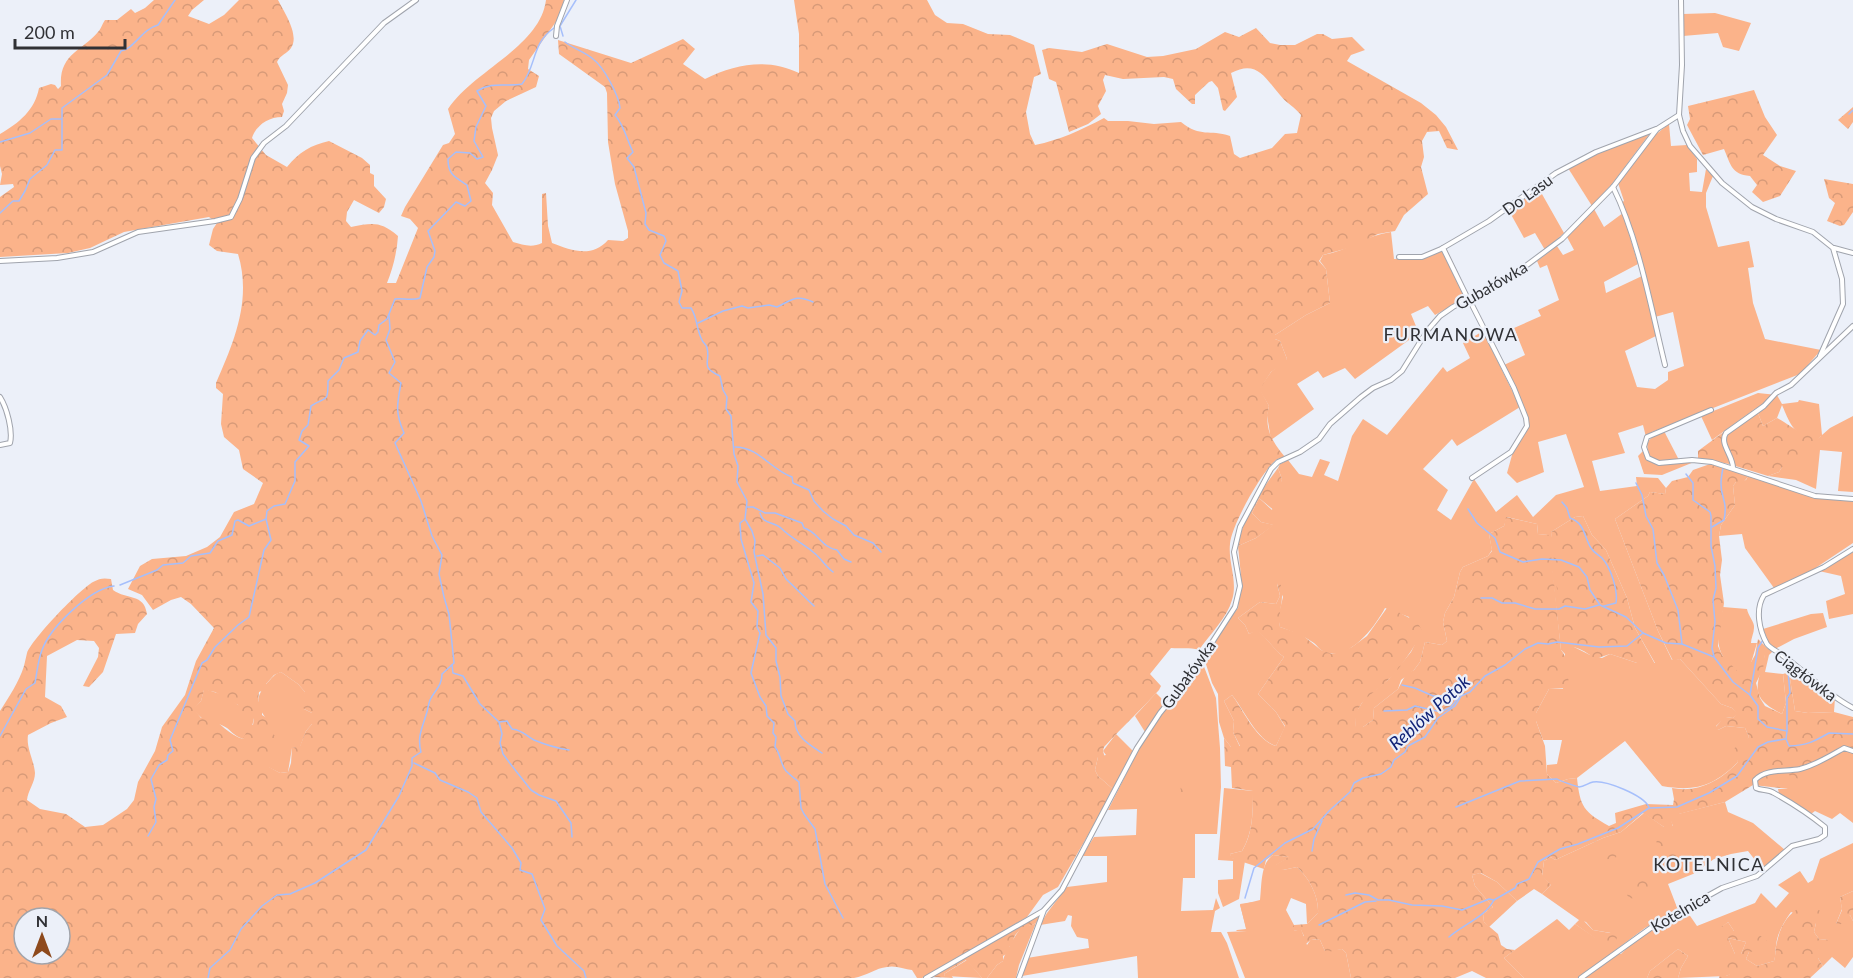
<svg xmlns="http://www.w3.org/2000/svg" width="1853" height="978" viewBox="0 0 1853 978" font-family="Lato,sans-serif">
<defs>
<pattern id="forest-crowns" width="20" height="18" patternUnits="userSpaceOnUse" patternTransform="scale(1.5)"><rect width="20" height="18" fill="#fbb38a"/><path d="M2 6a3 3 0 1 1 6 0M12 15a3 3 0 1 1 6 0" fill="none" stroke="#d79a78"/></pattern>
</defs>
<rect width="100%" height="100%" fill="#ecf0f9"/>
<g fill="#fbb38a" fill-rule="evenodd">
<polygon points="1715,13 1751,23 1739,51 1723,47 1718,33 1683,36 1683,14"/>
<path d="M 1669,124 L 1671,146 L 1687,145 L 1697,159 L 1697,172 L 1689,173 L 1690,191 L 1702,192 L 1706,169 L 1713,176 L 1706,193 L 1706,207 L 1718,247 L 1749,241 L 1754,267 L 1748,268 L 1753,303 L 1765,339 L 1821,350 L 1800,374 L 1652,432 L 1646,437 L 1643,425 L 1618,433 L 1625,453 L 1592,461 L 1600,491 L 1637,486 L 1636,477 L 1658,478 L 1666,488 L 1665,494 L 1650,492 L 1648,496 L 1615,519 L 1658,631 L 1672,660 L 1680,659 L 1721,704 L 1732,708 L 1738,714 L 1733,718 L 1726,717 L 1716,726 L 1718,730 L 1726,726 L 1745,728 L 1749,737 L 1736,754 L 1738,762 C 1714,786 1695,792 1662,786 L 1625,741 L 1577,778 L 1568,779 L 1556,783 L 1547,774 L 1547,765 L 1557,764 L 1562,740 L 1543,740 L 1536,721 L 1536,713 L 1549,689 L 1563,689 L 1565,654 L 1561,650 L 1548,535 L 1538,534 L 1537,524 L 1507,517 L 1504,526 L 1489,534 L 1492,550 L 1488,556 L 1463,567 L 1460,572 L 1454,597 L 1445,613 L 1443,622 L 1447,641 L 1442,645 L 1425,642 L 1420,662 L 1414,670 L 1401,680 L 1398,689 L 1374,708 L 1373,720 L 1363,727 L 1356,727 L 1355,714 L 1365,698 L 1388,680 L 1411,652 L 1415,644 L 1409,617 L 1385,608 C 1375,627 1346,666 1321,650 C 1318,648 1317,645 1314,643 C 1304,636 1291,631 1280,627 L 1278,617 L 1283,597 L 1277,583 L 1280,596 L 1276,604 L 1260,602 L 1238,618 L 1245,625 L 1249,634 L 1256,630 C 1268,637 1273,650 1284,657 L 1258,694 L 1276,712 L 1285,727 L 1276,746 C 1256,739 1245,711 1232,695 L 1224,701 L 1234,721 L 1233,732 L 1240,747 L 1231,747 L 1224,738 L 1219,722 L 1218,694 L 1212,683 L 1204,658 L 1222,629 L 1238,608 L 1241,576 L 1238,546 L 1256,538 L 1273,525 L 1261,522 L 1252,513 L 1259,498 L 1272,510 L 1282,479 L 1278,468 L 1280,464 L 1288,460 L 1299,474 L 1312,477 L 1320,459 L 1330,462 L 1324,475 L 1338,481 L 1352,436 L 1363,419 L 1387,435 L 1443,367 L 1447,372 L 1470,358 L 1463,343 L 1483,331 L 1520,407 L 1457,446 L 1452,439 L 1423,469 L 1448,490 L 1437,510 L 1451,520 L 1474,479 L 1496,512 L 1517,495 L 1533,517 L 1556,495 L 1584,487 L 1566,434 L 1538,442 L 1544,472 L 1517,483 L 1507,473 L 1514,448 L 1528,427 L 1504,365 L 1525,355 L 1514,328 L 1541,316 L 1538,310 L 1559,300 L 1547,265 L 1540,268 L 1537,261 L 1557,246 L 1563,255 L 1574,250 L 1567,237 L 1594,209 L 1604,227 L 1623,213 L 1638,264 L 1604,282 L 1606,293 L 1642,276 L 1656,336 L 1625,351 L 1637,387 L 1655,389 L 1668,380 L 1668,372 L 1684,366 L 1673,312 L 1655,317 L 1621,203 L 1624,201 L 1618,183 L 1655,135 ZM 1583,516 L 1592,535 L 1606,550 L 1627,598 L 1635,628 L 1655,663 L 1637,663 L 1610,654 L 1602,658 L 1590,655 L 1572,646 L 1551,532 L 1575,517 Z"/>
<polygon points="1651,132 1612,184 1592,206 1568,168 1586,158"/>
<polygon points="1538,187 1564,233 1545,250 1535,233 1524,238 1508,209"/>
<path d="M 1391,232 L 1394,259 L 1422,258 L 1446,248 L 1469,296 L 1435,315 L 1428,306 L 1411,314 L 1418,331 L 1409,340 L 1355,379 L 1345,368 L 1323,378 L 1318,371 L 1297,384 L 1314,409 L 1271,440 L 1267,415 L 1269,406 L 1259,389 L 1271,372 L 1287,359 L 1280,341 L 1275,339 L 1275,335 L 1306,315 L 1330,303 L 1326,269 L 1320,261 L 1323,255 C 1347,251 1367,235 1391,232 Z"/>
<path d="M 1758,393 L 1777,395 L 1782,404 L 1798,402 L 1799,400 L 1819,404 L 1822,435 L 1830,428 L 1853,416 L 1853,492 L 1838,491 L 1842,452 L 1820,450 L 1816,489 L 1796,480 L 1768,476 L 1779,472 L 1782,467 L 1821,436 C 1817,436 1811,437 1806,436 C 1792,433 1787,416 1782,405 L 1777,418 L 1763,426 L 1756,408 L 1712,440 L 1701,416 Z"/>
<path d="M 1664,431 L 1679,460 L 1652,460 C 1643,442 1647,439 1664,431 Z"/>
<path d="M 1643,451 C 1650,474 1677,460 1694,462 L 1662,475 L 1644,474 L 1638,456 Z"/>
<polygon points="1748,476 1814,497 1853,501 1853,543 1805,575 1774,588 1745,548 1742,534 1719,536 1721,525 1735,505 1733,486 1736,482 1746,480"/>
<polygon points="1853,552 1853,614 1829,619 1826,601 1845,594 1841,576 1819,571"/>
<path d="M 1723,607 L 1747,609 C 1748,616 1755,622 1754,628 C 1754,633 1751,638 1751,643 L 1757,643 L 1749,670 L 1743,678 C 1712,651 1717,644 1723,607 Z"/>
<polygon points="1823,613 1827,627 1794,639 1775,649 1769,643 1763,629 1811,614"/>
<path d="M 1765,654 L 1769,655 L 1765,672 L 1783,674 L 1786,703 L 1782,714 C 1747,696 1758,686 1765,654 Z"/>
<polygon points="1201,663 1203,664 1216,698 1220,748 1221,787 1217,834 1195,834 1195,878 1183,878 1181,911 1213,910 1216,898 1220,908 1215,911 1211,932 1221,932 1227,943 1239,978 1138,978 1137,956 1022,976 1027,958 1089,948 1088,939 1077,937 1071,926 1072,916 1068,915 1065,921 1040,925 1047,913 1067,887 1107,882 1107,856 1082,856 1094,837 1136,835 1137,809 1108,810 1142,743 1167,706"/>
<polygon points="1794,667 1835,698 1834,712 1808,713 1795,711 1789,672"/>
<path d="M 281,672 L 298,684 L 305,692 L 304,709 L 312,713 L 312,724 L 306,731 L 300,747 L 292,748 L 288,772 L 280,773 L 268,767 C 273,757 274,744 272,734 C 269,712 246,708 267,683 C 272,678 274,674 281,672 Z"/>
<path d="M 204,689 C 216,692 230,697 239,706 C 245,712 246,715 254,718 L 251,731 L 243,739 C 235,736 233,733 227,728 C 213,719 206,726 193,709 L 201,701 Z"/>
<polygon points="1156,693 1166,703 1145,732 1135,716"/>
<polygon points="1116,734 1133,751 1114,790 1098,776 1095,770 1098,757 1106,755 1103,751"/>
<polygon points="1843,750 1853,753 1853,823 1840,813 1832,819 1815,811 1811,814 1779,794 1778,789 1788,789 1777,779 1780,772 1802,768"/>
<path d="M 1224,788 L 1253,791 C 1253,811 1253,833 1242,851 L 1230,854 L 1232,858 L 1245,861 L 1239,899 L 1223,907 L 1218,893 L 1218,880 L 1233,879 L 1233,861 L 1218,860 Z"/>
<polygon points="1725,802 1728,812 1753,823 1785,850 1762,869 1748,851 1731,854 1714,859 1693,874 1668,884 1678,910 1645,928 1578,978 1524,978 1504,958 1557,919 1569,930 1575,924 1596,938 1611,933 1593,930 1586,922 1579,920 1542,894 1551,885 1542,876 1544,861 1551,857 1555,860 1603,838 1621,832 1644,813 1664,827 1673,826 1670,819 1678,814"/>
<path d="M 1853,843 L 1853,891 L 1840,897 L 1842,909 L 1836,924 L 1850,915 L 1853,921 L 1853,957 L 1845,968 L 1832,957 L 1823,966 L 1818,958 L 1818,950 L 1828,940 L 1819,939 L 1814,932 L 1816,923 L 1791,912 C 1784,922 1777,933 1776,946 C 1775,952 1776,955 1774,961 L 1757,966 L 1746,959 L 1749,952 L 1748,938 L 1734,931 L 1728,922 L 1721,928 L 1729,957 L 1731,974 L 1726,976 L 1678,978 L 1681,968 L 1688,956 L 1678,949 L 1650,971 L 1647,978 L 1584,978 L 1615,954 L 1621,954 C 1639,934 1663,924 1686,910 L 1697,926 L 1755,903 L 1761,893 L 1776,908 L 1789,893 L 1778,885 L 1800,871 L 1808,883 L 1813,880 L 1820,859 Z"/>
<path d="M 1273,855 L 1290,857 L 1276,865 L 1283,870 L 1297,867 C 1309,878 1319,896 1318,913 L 1307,924 L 1306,904 L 1291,898 L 1286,910 L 1294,925 L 1294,931 L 1301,929 L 1307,945 L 1311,939 L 1320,940 L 1325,951 L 1342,949 L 1346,953 L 1351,978 L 1245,978 L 1227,932 L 1247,931 L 1240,905 L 1260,900 C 1262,885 1260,864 1273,855 Z"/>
<polygon points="1480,873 1497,882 1517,901 1489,927 1484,922 1483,914 1493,907 1475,886 1472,875"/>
<path d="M 1036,923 L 1019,965 L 1016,978 L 987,978 L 997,965 L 1003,961 C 1003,956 1018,930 1022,927 C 1027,925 1032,926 1036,923 Z"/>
<polygon points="1728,938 1746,942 1741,954 1735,954"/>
<polygon points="967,960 982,978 945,976 944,974"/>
</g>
<g fill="url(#forest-crowns)" fill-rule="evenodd">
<path d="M 154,0 L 204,0 L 192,10 L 188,16 L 209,24 L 224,15 L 239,0 L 278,0 C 284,12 300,35 291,48 C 287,54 281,54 277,62 L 288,85 L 287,93 L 282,104 L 284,111 L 282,117 C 269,117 256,125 252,138 L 266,155 L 287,167 C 299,152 311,145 329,141 L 362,158 L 370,165 L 370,173 L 374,175 L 374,186 L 386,199 L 384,207 L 379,213 L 354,200 L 347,212 L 346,221 L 351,227 C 373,223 380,221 398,236 C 397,252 393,268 387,283 L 396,283 L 418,228 L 410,219 L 401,216 L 405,207 L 443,145 L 449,143 L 455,134 L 448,109 C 474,70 540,47 546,0 L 564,0 L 560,16 L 529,60 L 528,69 L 539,76 L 536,87 L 506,101 L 494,111 L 491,118 L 492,128 L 498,155 L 492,170 L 485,183 L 493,193 L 492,205 L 513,242 C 523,245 532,248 542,243 L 542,194 L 546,193 L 548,226 L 552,243 C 572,251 592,258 608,240 L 623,241 L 628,238 L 628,231 L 615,184 L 608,142 L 607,93 L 605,87 L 559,54 L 558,40 L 631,63 L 683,39 L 695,49 L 683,64 L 705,79 C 736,64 767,58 799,73 L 799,34 L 794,0 L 927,0 L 935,15 L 947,23 L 963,24 L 988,34 L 1010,35 L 1034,45 L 1041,74 L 1034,77 L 1026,112 L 1030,134 L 1035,145 C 1060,140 1081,130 1104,118 L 1108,121 L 1128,121 L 1154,124 L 1181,122 C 1201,138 1209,129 1230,136 L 1234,154 L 1240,158 L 1272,148 L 1285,134 L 1297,133 L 1301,115 C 1295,107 1286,103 1280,95 C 1265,78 1257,59 1231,73 L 1237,97 L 1225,111 L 1223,110 L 1218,88 L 1212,81 L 1209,82 L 1195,95 L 1195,104 L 1192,104 L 1176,89 L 1173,79 L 1164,77 L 1123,79 L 1105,75 L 1103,80 L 1106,91 L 1098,106 L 1101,114 L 1088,124 L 1069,132 L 1056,82 L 1049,79 L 1042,50 L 1049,48 L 1082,52 L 1107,44 L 1147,57 L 1163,56 L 1196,49 L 1225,32 L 1239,37 L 1256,28 L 1270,43 L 1280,45 L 1295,45 L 1317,34 L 1323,34 L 1332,39 L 1352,37 L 1365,50 L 1351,55 L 1347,61 L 1421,103 L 1436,115 L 1446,127 L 1458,150 L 1447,148 L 1439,131 L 1427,132 L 1422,141 L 1424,157 L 1421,167 L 1428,194 L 1404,215 L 1395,231 L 1378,234 L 1352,247 L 1323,255 L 1319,261 L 1326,269 L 1330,303 L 1306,315 L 1275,335 L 1275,339 L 1280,341 L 1287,359 L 1285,363 L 1271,372 L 1260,389 L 1269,406 C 1264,428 1271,440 1285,457 C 1283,457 1278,459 1276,460 C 1262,471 1231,526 1230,544 C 1228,563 1238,581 1232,600 C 1227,618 1210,634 1199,650 C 1189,647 1181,649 1171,648 L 1150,674 L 1161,686 L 1159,690 C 1141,710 1122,727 1104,747 L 1103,751 L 1105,758 L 1098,757 L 1095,770 L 1098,776 L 1114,790 L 1058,887 L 1043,895 L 1027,917 L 922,978 L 917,978 L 912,970 C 904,969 895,965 887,967 C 876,968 866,976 854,978 L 0,978 L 0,711 C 9,697 19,682 24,666 C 25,662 26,657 27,653 C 33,638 79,590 93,582 C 100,578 104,578 111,579 L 113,590 C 127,600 144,593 147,614 L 138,624 L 135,633 L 116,634 L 103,672 L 89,687 L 83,686 L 98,657 L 99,648 L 94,641 L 77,640 L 47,656 L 45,697 L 61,706 L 67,717 L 51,723 L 28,735 C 26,748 34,760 35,773 C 35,783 28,790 27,800 L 40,809 L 66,814 L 85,827 L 103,825 L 127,809 L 134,800 L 138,782 L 155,751 L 162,727 L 185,695 L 196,661 L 214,628 L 191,604 L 181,597 L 171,600 L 153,610 L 142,595 L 128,589 L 140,566 L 152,559 L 186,556 L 207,547 L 220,537 L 234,512 L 254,504 L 263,483 L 243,469 L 239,450 L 224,437 L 221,424 L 223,394 L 216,388 L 216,383 C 234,342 252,300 238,254 L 217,251 L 209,245 L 213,229 L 217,223 L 209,217 L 124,232 L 90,248 L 68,253 L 0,257 L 0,197 L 14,187 L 13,184 L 0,185 L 2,174 L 0,166 L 0,134 C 19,123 35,110 39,88 L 51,84 L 55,85 L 58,89 L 61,86 C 59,54 82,51 98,32 C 101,29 102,24 105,20 L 117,20 L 131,9 L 135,13 L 145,8 ZM 281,672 L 298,684 L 305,692 L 300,701 L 304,709 L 312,713 L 312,724 L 306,731 L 300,746 L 292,748 L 291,763 L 288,772 L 280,773 L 269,767 L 277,750 L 278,740 L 272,732 L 275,723 L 262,715 L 262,705 L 258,701 L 259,692 L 267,689 L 266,684 L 274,675 ZM 204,690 L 215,692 L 238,705 L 239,714 L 245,715 L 246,722 L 254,718 L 253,725 L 247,725 L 250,731 L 247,731 L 243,739 C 230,735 219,723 208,714 L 201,718 L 194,709 L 201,701 ZM 24,918 L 60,918 L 60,954 L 24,954 Z"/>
<path d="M 1754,90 L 1765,117 L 1777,135 L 1763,155 L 1780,166 L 1796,171 L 1780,196 L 1763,202 L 1752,192 L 1757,185 L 1750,176 C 1731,174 1731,165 1724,149 L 1703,155 L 1687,125 L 1690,119 L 1688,106 Z"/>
<polygon points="1853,107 1853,122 1848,129 1838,120"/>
<polygon points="1824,179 1853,184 1853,212 1844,225 1840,226 1827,221 1835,203 1829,198"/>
<path d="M 1756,408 L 1763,426 L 1777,418 C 1797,429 1798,436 1822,435 L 1790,467 L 1782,467 L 1779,472 L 1768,476 L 1729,464 L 1698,458 L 1698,451 Z"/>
<path d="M 1710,464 L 1748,476 C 1745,482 1742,483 1736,482 L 1733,486 L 1735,505 L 1721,525 L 1719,536 L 1722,560 L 1720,575 L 1724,603 L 1718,646 L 1722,655 L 1743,677 L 1755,655 L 1758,639 L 1767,648 L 1773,651 L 1769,655 L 1765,655 L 1763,669 L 1756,683 L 1760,698 L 1765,706 L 1782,714 L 1786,703 L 1783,674 L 1789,672 L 1795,711 L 1808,713 L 1834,712 L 1853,717 L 1853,751 L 1847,746 L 1842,747 L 1817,761 L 1804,765 L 1798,779 L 1789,775 L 1786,770 L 1780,772 L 1778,779 L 1790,782 L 1789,789 L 1753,785 L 1725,802 L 1679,814 L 1679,819 L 1671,819 L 1673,827 L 1664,827 L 1643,813 L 1621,832 L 1603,838 L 1555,860 L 1551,857 L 1544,861 L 1542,875 L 1551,885 L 1542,894 L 1534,889 L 1517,901 L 1497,882 L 1481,873 L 1472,875 L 1475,886 L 1493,907 L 1483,914 L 1484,922 L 1498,934 L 1501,945 L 1507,949 L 1515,950 L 1504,958 L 1524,978 L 1486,978 L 1472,971 L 1455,978 L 1351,978 L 1346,953 L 1342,949 L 1328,952 L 1325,951 L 1320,940 L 1312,939 L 1302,947 L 1297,942 L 1300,937 L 1304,936 L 1301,930 L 1293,931 L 1292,928 L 1294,925 L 1307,924 L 1318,913 C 1319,896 1309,878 1297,867 L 1283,870 L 1277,869 L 1275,865 L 1289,857 L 1273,855 L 1266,860 L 1264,869 L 1231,858 L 1230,854 L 1242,851 C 1253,834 1253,811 1253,791 L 1232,788 L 1231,767 L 1225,766 L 1224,738 L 1231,747 L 1240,746 L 1233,732 L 1234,721 L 1224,701 L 1232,695 C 1244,711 1256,740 1276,746 L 1285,726 L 1276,712 L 1258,694 L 1284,657 C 1273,650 1268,637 1256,631 L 1249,634 L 1245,625 L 1238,618 L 1260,602 L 1276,604 L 1280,596 L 1277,582 L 1279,581 C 1287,595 1277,611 1280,627 L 1301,634 L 1321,650 L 1332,654 L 1340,652 L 1352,647 L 1367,636 L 1389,605 C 1398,615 1419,619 1421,629 C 1423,635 1419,638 1417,642 C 1408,655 1400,669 1388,680 C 1372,696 1354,700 1356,727 L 1363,727 L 1373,720 L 1374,708 L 1398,689 L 1406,674 L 1414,670 L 1420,662 L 1425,642 L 1442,645 L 1447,641 L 1443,622 L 1445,613 L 1454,597 L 1460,572 L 1463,567 L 1488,556 L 1492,551 L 1489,534 L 1504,526 L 1506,517 L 1537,524 L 1538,534 L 1549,535 L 1561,650 C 1569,659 1569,676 1568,688 L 1549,689 L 1536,713 L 1536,721 L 1545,746 L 1547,774 L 1556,783 L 1568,779 L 1577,778 C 1580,807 1584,812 1609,826 L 1616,823 L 1615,813 L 1646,804 L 1673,805 L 1674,799 L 1672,788 C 1698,793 1720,781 1738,762 L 1732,750 L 1749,737 L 1745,728 L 1726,726 L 1718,730 L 1714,729 L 1721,721 L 1722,715 L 1726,717 L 1733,718 L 1737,714 L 1732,708 L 1721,704 L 1680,659 L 1673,661 L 1658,631 L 1615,519 L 1648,496 L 1650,492 L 1665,494 L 1666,488 L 1672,481 L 1688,477 L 1693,470 Z"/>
<path d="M 1278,468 L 1282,479 L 1276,512 L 1259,498 L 1252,513 L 1261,522 L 1274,525 L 1256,538 L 1238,546 C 1243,516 1260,492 1278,468 Z"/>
<path d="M 1583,516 L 1592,535 L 1606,550 L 1627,598 L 1635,628 L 1655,664 L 1637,663 L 1610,654 L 1592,660 L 1590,655 C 1581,649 1574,645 1563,647 L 1551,532 L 1575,517 Z"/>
<polygon points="1181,774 1184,774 1186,810 1180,809"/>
<polygon points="1659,839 1677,846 1680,851 1671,864 1669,855 1661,861 1655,850 1660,847 1656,842"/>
<polygon points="1611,845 1618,845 1616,858 1602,860 1602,852"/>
<polygon points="1655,879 1664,880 1664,888 1648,888 1647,900 1629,898 1624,890 1634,889 1635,882"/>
<polygon points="1853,891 1853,921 1850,915 1846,921 1839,925 1836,924 1842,910 1840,897"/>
<polygon points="1253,902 1254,904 1244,906 1248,922 1252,927 1270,928 1257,931 1236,931 1237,930 1246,929 1240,904"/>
<path d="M 1811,904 L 1824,914 L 1816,923 L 1814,932 L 1819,939 L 1829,940 L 1829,949 L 1818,950 L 1818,958 L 1823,966 L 1810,978 L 1719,978 L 1721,972 L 1726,976 L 1730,974 L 1727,966 L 1728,957 L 1722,958 L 1722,955 L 1726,952 L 1725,945 L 1715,944 L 1712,934 L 1728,922 L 1734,931 L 1745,929 L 1749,938 L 1758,934 L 1767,941 L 1759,951 L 1749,952 L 1746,959 L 1757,966 L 1774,961 C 1776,954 1775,949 1777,942 C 1781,923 1792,907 1811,904 ZM 1728,938 L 1746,942 L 1741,954 L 1735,954 Z"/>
<path d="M 1041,914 L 1036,923 C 1030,927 1022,926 1017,933 C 1012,938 1015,942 1009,947 L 1009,952 L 1003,956 L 1003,961 L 997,965 L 987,978 L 982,978 L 966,960 L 944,974 L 945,976 L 951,975 L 953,978 L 933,977 L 944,969 Z"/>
<polygon points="1581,918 1593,930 1610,933 1614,927 1620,930 1612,950 1575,924"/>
<polygon points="1678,949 1688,956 1681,968 1678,978 1647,978 1650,971"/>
</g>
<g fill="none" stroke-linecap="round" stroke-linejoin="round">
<g stroke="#a6bffb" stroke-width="1.5">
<polyline points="563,36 560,26 576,0"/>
<path d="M 565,42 C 574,49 585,52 593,59 C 604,67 619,96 620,108 L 615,115 C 625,127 626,138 633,152 L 627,158 L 634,167 L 646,213 L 645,224 L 649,230 L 664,236 L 666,241 L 660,255 L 664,263 L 678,271 L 682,291 L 679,302 L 682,308 L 691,308 C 698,319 696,329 702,340 C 703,343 707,345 707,348 C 711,362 699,367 720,376 L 723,390 L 727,397 L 726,409 L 731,416 L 734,454 L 738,466 L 737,482 L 747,501 L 745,519 L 752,531 L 755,541 L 754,552 L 763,594 L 766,635 L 776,648 L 776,661 L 780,677 L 781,696 L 788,714 L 795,721 C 795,737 810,745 822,753"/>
<polyline points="1849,114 1853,110"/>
<polyline points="0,142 30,133 51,119 61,119"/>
<path d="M 0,213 L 13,201 L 19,201 L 25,191 L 30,179 L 47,165 L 55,150 L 62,150 L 62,108 L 107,75 L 121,51 C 134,49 142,29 158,25 L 175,0"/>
<path d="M 698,323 L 723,311 L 742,306 L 748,308 L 769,305 L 777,307 C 792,300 796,294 813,302"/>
<path d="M 735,447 C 759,447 771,470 792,477 L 793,483 L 809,490 L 814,501 L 823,511 L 833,519 L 846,526 L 854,535 L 873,543 L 881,552"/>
<polyline points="1686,474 1693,483 1693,500 1710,512 1711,516 1711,546 1715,566 1716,588 1713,600 1715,622 1712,648 1714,656"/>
<polyline points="1636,483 1642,495 1646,516 1653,529 1657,563 1664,575 1678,610 1682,644"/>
<path d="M 1562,502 L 1567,508 L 1570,518 C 1585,523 1584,537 1591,548 C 1594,553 1598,554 1602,558 C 1611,568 1618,590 1616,603 L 1604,606"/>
<path d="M 747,507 L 753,507 L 765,513 L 775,513 L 802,523 L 804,528 C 817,531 822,548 837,550 L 844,559 L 851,562"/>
<path d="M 1468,509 L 1477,523 L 1495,538 L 1500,552 L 1523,562 L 1542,559 L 1561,560 L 1579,567 L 1587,577 L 1590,590 L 1600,605 L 1626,617 L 1643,633 L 1666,643 L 1682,644 L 1714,657 L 1733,682 L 1750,695 L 1758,706 L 1758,719 L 1767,727 L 1787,731 L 1786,739 L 1789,746 C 1808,745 1813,742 1829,733 L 1853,734"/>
<path d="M 760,513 C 763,525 774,521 782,529 C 791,538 802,543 813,552 C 821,558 825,566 833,572"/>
<path d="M 744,520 L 740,523 L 741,539 L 754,583 L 751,602 L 758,611 L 757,627 L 760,633 L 751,673 L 760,697 L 766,706 L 767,716 L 774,723 L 773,733 L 776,737 L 775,747 C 781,754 780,764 786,771 C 790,775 795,779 799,782 L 801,808 L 804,814 L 815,829 L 825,884 L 843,918"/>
<path d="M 1712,527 L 1724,520 C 1728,501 1721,499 1721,484 C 1721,479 1722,473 1723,468"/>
<polyline points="757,556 763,555 780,568 786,579 814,606"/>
<path d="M 120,585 L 157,570 L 163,565 L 183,563 L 191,556 L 210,553 L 218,541 L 232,535 L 235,521 L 238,520 L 249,526 L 266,519 L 267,511 L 274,506 L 285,504 L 295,481 L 295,462 L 309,446 L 299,440 L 302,431 L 308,425 L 311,406 C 327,396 328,403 328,381 L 339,370 L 344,358 L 358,352 L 360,341 L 368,330 L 375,335 L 378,332 L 379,325 L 387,319 L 395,299 C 403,298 412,301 420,298 L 427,267 L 434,257 L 435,251 L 428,231 L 456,202 L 465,206 L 471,201 L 467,185 C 455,177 448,175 448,159 L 456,152 L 470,153 L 477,159 L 483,157 L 474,141 L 476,127 L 486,106 L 477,91 C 493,81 505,87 522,84 C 537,65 531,44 554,28"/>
<polyline points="1481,598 1492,598 1502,603 1515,603 1535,609 1559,609 1565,606 1585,609 1599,605"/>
<polyline points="452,665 453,673 463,676 480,704 499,722 502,734 500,743 503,754 512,766 531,790 539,795 556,801 571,823 572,837"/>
<polyline points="1402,685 1415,688 1433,696 1460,695"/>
<polyline points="1750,695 1758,648 1763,640"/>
<polyline points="1384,711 1407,710 1415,706 1441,712 1451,707 1459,697"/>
<path d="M 499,722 L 507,721 L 512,729 C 525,731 524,735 534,740 C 546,745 556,748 569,750"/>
<polyline points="1787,731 1787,698 1790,693 1788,671"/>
<path d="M 0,736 L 26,689 L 35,683 C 37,672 38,660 42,650 C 50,628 89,589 114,586"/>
<polyline points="414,763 435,773 440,780 468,792 477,798 481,812 512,848 521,863 520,870 532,874 545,909 541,920 557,946 584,971 586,978"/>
<path d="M 1456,807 L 1520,781 L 1557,779 C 1560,781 1575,786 1579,787 C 1584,787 1588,783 1593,782 C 1606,780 1643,795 1649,807"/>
<polyline points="148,836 156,822 154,807 156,799 151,779 159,765 167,760 168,755 173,751 170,740 202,663 207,660 215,647 238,625 249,617 264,550 271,540 266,519"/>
<polyline points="1312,851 1314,839 1322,821"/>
<polyline points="1346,895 1355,893 1369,895 1378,900 1389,900 1412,905 1442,906 1462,910 1489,899 1494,900 1515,888 1517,884 1529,879 1538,862 1560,849 1578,844 1618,828 1649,808 1677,807 1709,793 1737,776 1758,747 1768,742 1785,739"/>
<polyline points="1245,898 1254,868 1285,843 1313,829 1329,811 1350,792 1354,783 1363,778 1381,774 1391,767 1394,760 1405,752 1408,746 1425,737 1438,718 1455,706 1461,696 1470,692 1485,676 1505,665 1525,649 1538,643 1548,644 1557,642 1599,647 1627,646 1643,633"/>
<polyline points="1319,925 1365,902 1376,901"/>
<path d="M 1449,937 C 1464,924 1485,917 1494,900"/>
<path d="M 208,978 L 210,968 L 230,950 L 241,929 L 262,906 L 277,895 L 290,894 L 315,883 L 366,850 L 399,796 L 412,766 L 412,758 L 421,752 C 417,737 422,729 426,715 C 428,710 428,705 430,700 C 435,690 442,686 442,674 L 454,663 L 449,614 L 444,597 L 439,574 L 442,555 L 432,536 L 421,501 L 395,443 L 404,433 C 395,413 397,404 401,383 L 389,373 L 395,362 L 386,340 L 390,329 L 389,315"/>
</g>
<defs>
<g id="street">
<polyline points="1681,0 1682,65 1679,115 1683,131 1690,146 1722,183 1752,207 1776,219 1813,232 1833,248 1842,279 1843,304 1820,356"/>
<polyline points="556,36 557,26 567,0"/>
<path d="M 1613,187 C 1639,240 1651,308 1665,365"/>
<polyline points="1443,248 1468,299"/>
<polyline points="1834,248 1853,253"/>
<polyline points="1399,257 1422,257 1441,249 1489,221 1556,173 1596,152 1656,129"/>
<polyline points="0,261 57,258 93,252 138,232 215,221 231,217 240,199 253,158 264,143 286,126 384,23 416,0"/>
<polyline points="1469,299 1514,388 1526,418 1527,426 1511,452 1472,478"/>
<path d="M 0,397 C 7,408 13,431 10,443 L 0,445"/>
<polyline points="1711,410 1647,437 1644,447 1648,458 1659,463 1692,460 1712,462 1815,496 1853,499"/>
<path d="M 1733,468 C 1733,455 1719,444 1726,433 L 1764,406 L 1776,393 L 1791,385 L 1853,326"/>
<path d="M 1853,549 L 1824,567 L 1764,595 C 1755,609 1759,630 1767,644 C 1771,649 1777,651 1782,655 C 1806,672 1826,694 1853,708"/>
<polyline points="926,978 1043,911"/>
<polyline points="1019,978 1044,910 1062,890 1137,748 1160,713 1191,675 1235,607 1240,586 1234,552 1240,527 1271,469 1278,462 1300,452 1319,439 1330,424 1361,397 1373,388 1391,380 1402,371 1427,331 1440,316 1453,307 1523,268 1562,239 1613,187 1657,129 1679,115"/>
<path d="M 1581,978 L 1655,925 L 1722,888 L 1757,876 L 1792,846 L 1819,839 L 1825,835 L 1825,827 C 1809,814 1792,803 1774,793 C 1768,789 1762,791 1756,788 L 1755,780 C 1766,768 1786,772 1800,769 C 1816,765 1830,756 1844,748 L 1853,751"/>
</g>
</defs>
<use href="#street" stroke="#a0a4ad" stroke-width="6"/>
<use href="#street" stroke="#fff" stroke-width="4"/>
</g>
<g text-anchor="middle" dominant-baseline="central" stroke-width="4.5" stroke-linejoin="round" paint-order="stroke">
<g font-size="16" fill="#303135" stroke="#ecf0f9">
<text transform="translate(1527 194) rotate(-36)">Do Lasu</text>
<text transform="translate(1491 285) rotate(-30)">Gubałówka</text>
<text transform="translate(1188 674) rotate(-54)">Gubałówka</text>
<text transform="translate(1806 675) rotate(37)">Ciągłówka</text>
<text transform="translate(1680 911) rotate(-30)">Kotelnica</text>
</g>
<g font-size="18" letter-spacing="1.5" fill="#303135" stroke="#ecf0f9">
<text x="1451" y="334">FURMANOWA</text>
<text x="1709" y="864">KOTELNICA</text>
</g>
<g font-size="18" font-style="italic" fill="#112276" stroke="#ecf0f9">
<text transform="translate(1429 712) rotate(-42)">Reblów Potok</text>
</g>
</g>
<g transform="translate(42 936)"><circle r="28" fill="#ecf0f9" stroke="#a1a4ab" stroke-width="1.5"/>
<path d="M0-4.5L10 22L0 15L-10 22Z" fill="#8e4a1d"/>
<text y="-9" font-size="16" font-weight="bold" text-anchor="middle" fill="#303135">N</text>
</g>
<path d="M15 39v9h110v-9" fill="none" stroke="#303135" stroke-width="3"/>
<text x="24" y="39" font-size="18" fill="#303135" stroke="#ecf0f9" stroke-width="4.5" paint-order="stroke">200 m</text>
</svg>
